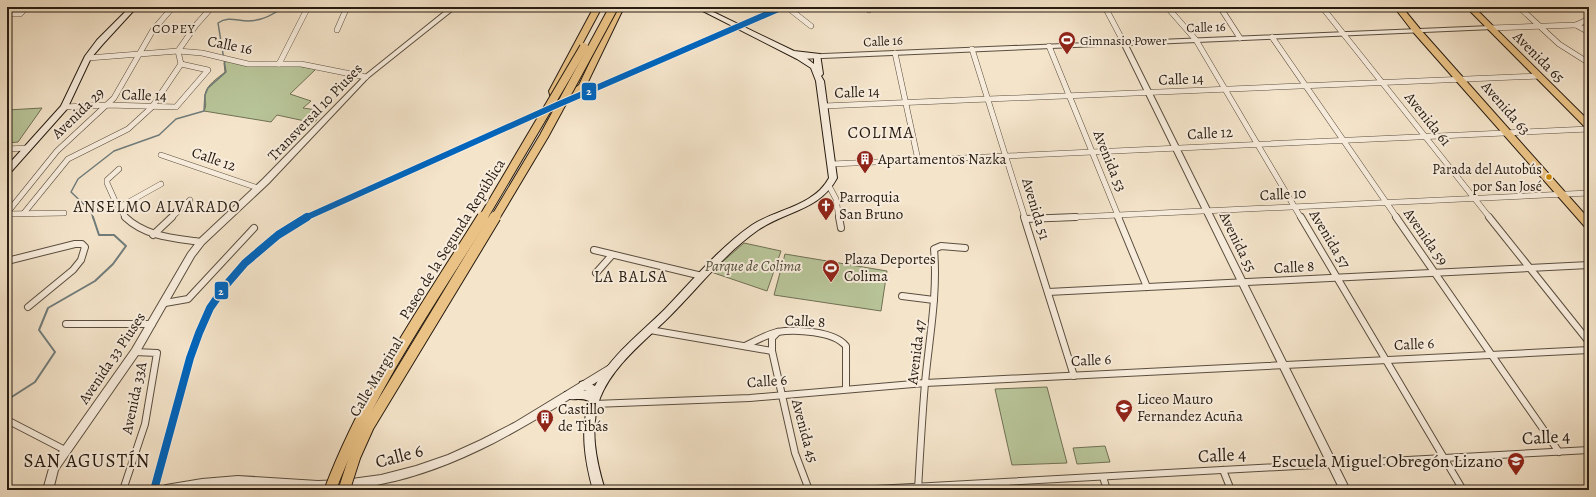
<svg xmlns="http://www.w3.org/2000/svg" width="1596" height="497" viewBox="0 0 1596 497" font-family="Alegreya,serif">
<rect width="100%" height="100%" fill="#f4e4ca"/>
<filter id="stains"><feTurbulence type="fractalNoise" baseFrequency=".005" numOctaves="4"/><feColorMatrix values="0 0 0 0 .2 0 0 0 0 .09 0 0 0 0 .02 0 0 0 .5 -.17"/></filter>
<radialGradient id="worn" r=".72"><stop offset=".6" stop-color="#630" stop-opacity="0"/><stop offset="1" stop-color="#630" stop-opacity=".3"/></radialGradient>
<g fill="#b8c599" stroke="#707055">
<path d="M 230,59 L 237,62 L 298,66 L 316,69 L 290,94 L 311,101 L 303,108 L 324,111 L 314,123 L 277,115 L 271,122 L 204,111 C 207,105 205,102 205,95 C 206,85 218,78 225,72 L 224,63 Z"/>
<polygon points="42,108 18,142 7,143 7,110"/>
<polygon points="744,243 781,251 767,291 711,272"/>
<polygon points="785,254 887,271 881,311 774,295"/>
<polygon points="1047,387 1067,463 1012,465 995,389"/>
<polygon points="1105,446 1110,462 1077,464 1073,448"/>
</g>
<g fill="none" stroke-linecap="round" stroke-linejoin="round">
<path stroke="#707c7b" stroke-width="1.5" d="M 93,218 L 91,211 L 71,192 L 78,179 L 114,151 L 159,135 L 176,119 L 204,111 L 205,95 L 208,88 L 226,72 L 218,23 C 228,16 237,21 248,21 C 261,21 273,15 283,7"/>
<polyline stroke="#707c7b" stroke-width="2" points="7,400 35,382 55,352 39,330 48,308 95,281 113,264 126,246 114,235 99,235 93,217"/>
<defs>
<g id="minor-far1">
<polyline points="798,7 792,11 811,26"/>
<polyline points="865,7 869,10"/>
<polyline points="1105,7 1124,43"/>
<polyline points="1167,7 1196,40 1301,218"/>
<polyline points="1220,7 1240,38"/>
<polyline points="1322,7 1490,218"/>
<polyline points="1519,7 1559,44 1589,63"/>
<polyline points="1521,9 1533,7"/>
<polyline points="7,14 20,14 27,7"/>
<polyline points="1576,25 1589,32"/>
<polyline points="1491,28 1576,25 1589,19"/>
<polyline points="337,30 347,7"/>
<polyline points="1272,37 1397,218"/>
<polyline points="1049,46 1119,218"/>
<polyline points="972,49 1025,218"/>
<polyline points="895,53 918,160"/>
<polyline points="88,58 178,51 202,53 248,64 301,64 366,77"/>
<polyline points="181,64 178,51 196,25 212,7"/>
<polyline points="279,64 308,7"/>
<polyline points="824,106 1539,76"/>
<polyline points="64,107 108,105 176,107 208,70 181,64"/>
<polyline points="7,149 28,148"/>
<polyline points="161,155 258,188"/>
<polyline points="832,164 1589,129"/>
<polyline points="119,169 107,180 107,183 116,203 126,218"/>
<polyline points="829,186 836,199 839,218"/>
<polyline points="118,208 161,184"/>
<polyline points="7,213 57,151 114,98 153,30 173,7"/>
<polyline points="24,213 68,159 128,129 152,107 181,64"/>
<polyline points="7,214 64,213"/>
<polyline points="171,218 190,200"/>
<polyline points="489,218 547,122"/>
<polyline points="1054,218 1589,193"/>
</g>
<g id="minor">
<path d="M 125,217 C 146,237 174,238 201,242"/>
<polyline points="839,217 841,228"/>
<polyline points="1024,217 1074,376"/>
<polyline points="1118,217 1147,287"/>
<polyline points="1301,217 1463,490"/>
<polyline points="1396,217 1559,452"/>
<polyline points="1489,217 1589,342"/>
<polyline points="488,219 489,217"/>
<polyline points="1025,219 1076,217"/>
<polyline points="153,235 172,217"/>
<polyline points="594,250 702,276"/>
<polyline points="7,261 75,244 82,244 85,247 81,260 73,270 28,307"/>
<polyline points="596,273 612,255"/>
<polyline points="1048,292 1589,265"/>
<polyline points="902,296 934,300"/>
<polyline points="165,303 188,299 254,228"/>
<polyline points="66,324 152,324"/>
<polyline points="650,330 772,351"/>
<polyline points="778,332 772,338 772,351 795,453 809,490"/>
<path d="M 745,346 C 755,341 766,335 777,332 C 795,329 834,331 846,346 L 846,389"/>
<polyline points="383,389 468,250"/>
<polyline points="594,404 750,398 925,383 1589,350"/>
<polyline points="7,420 65,450"/>
<polyline points="1223,470 1231,490"/>
<polyline points="1103,477 1107,490"/>
<polyline points="1006,482 1008,490"/>
<polyline points="123,490 145,424 157,353 135,352"/>
<polyline points="337,490 345,467"/>
<polyline points="857,490 1589,450"/>
<path d="M 918,490 C 920,454 922,419 925,383 C 929,339 938,294 934,249 L 941,246 L 965,248"/>
</g>
<g id="tertiary">
<polygon points="450,7 457,7 368,78 269,183 204,244 194,257 138,355 58,470 53,490 43,490 50,465 132,349 188,253 198,240 263,179 364,76"/>
<polygon points="1491,26 1494,28 1493,29 1128,45 1350,490 1340,490 1122,45 800,59 797,57 800,55"/>
<path d="M 611,364 L 614,365 L 615,368 L 614,371 C 541,417 467,467 381,484 C 336,494 297,487 252,486 C 230,485 210,489 188,490 C 179,491 170,490 161,490 L 162,487 L 166,485 L 202,479 L 238,476 L 318,481 L 344,480 L 381,475 L 416,466 L 448,455 L 481,440 L 514,423 Z"/>
</g>
<g id="secondary">
<polygon points="130,7 137,7 103,44 91,58 67,109 10,173 7,174 7,166 61,106 85,56 97,40"/>
<path d="M 695,7 L 703,7 L 794,51 L 820,54 L 823,74 L 821,76 L 824,81 L 837,178 C 820,210 786,211 758,230 C 724,254 699,287 670,316 C 645,341 613,365 600,398 C 589,428 596,461 605,490 L 593,490 C 585,461 580,431 589,401 C 580,397 574,401 565,398 L 564,395 L 565,392 L 583,390 L 587,391 L 580,388 L 579,385 L 580,382 L 584,381 L 595,386 C 611,355 641,333 665,309 C 693,280 719,248 752,225 C 777,209 814,206 829,178 L 816,81 L 811,68 L 797,59 ZM 804,56 L 814,58 L 814,64 Z"/>
</g>
<g id="primary">
<polygon points="1394,7 1402,7 1420,29 1589,219 1589,229 1586,228 1414,33"/>
<polygon points="1466,7 1474,7 1589,121 1589,129 1586,128"/>
</g>
<polygon id="trunk" points="594,7 602,7 557,91 558,95 565,95 579,85 616,7 624,7 585,88 571,99 559,102 551,99 549,91"/>
</defs>
<use href="#minor-far1" stroke="#5a4e3f" stroke-width="6"/>
<use href="#minor" stroke="#5a4e3f" stroke-width="8"/>
<use href="#tertiary" stroke="#5a4e3f" stroke-width="2"/>
<use href="#secondary" stroke="#271c11" stroke-width="2"/>
<use href="#primary" stroke="#271c11" stroke-width="2"/>
<use href="#trunk" stroke="#271c11" stroke-width="2"/>
<use href="#minor-far1" stroke="#f8eddd" stroke-width="5"/>
<use href="#minor" stroke="#f8eddd" stroke-width="6"/>
<use href="#tertiary" fill="#f8eddd" fill-rule="evenodd"/>
<use href="#secondary" fill="#f8eddd" fill-rule="evenodd"/>
<use href="#primary" fill="#eac285" fill-rule="evenodd"/>
<use href="#trunk" fill="#eac285" fill-rule="evenodd"/>
<defs>
<g id="trunk-bridge-far1">
<polyline points="483,218 584,47"/>
<polyline points="495,218 544,136 614,7"/>
</g>
<g id="trunk-bridge">
<path d="M 330,490 C 367,392 428,305 483,217"/>
<polyline points="344,490 355,456 368,427 495,217"/>
</g>
</defs>
<use href="#trunk-bridge-far1" stroke="#271c11" stroke-width="10" stroke-linecap="butt"/>
<use href="#trunk-bridge" stroke="#271c11" stroke-width="13" stroke-linecap="butt"/>
<use href="#trunk-bridge-far1" stroke="#eac285" stroke-width="8"/>
<use href="#trunk-bridge" stroke="#eac285" stroke-width="11"/>
<defs>
<polyline id="rail-1-far1" points="305,218 557,105 783,7"/>
<polyline id="rail-1" points="154,490 190,358 199,333 210,308 226,285 245,263 278,235 307,217"/>
</defs>
<use href="#rail-1-far1" stroke="#f8eddd" stroke-width="8"/>
<use href="#rail-1" stroke="#f8eddd" stroke-width="10"/>
<use href="#rail-1-far1" stroke="#0065bd" stroke-width="6"/>
<use href="#rail-1" stroke="#0065bd" stroke-width="8"/>
</g>
<defs>
<symbol id="stadium-pin" viewBox="-11 -11 22 30"><path d="M0 17L-7.5 6A9.5 9.5 0 1 1 7.5 6Z" fill="#8f2418" stroke="#f8eddd"/><path d="M0-5a6.5 5 0 1 0 0 10a6.5 5 0 1 0 0-10ZM-3.5-1.8h7v3.6h-7Z" fill="#fff"/></symbol>
<symbol id="building-pin" viewBox="-11 -11 22 30"><path d="M0 17L-7.5 6A9.5 9.5 0 1 1 7.5 6Z" fill="#8f2418" stroke="#f8eddd"/><path d="M-4-6H4V6H1V3H-1V6H-4ZM-2.5-4.3h1.7v1.8h-1.7ZM.8-4.3h1.7v1.8H.8ZM-2.5-1h1.7V.8h-1.7ZM.8-1h1.7V.8H.8Z" fill="#fff"/></symbol>
<symbol id="church-pin" viewBox="-11 -11 22 30"><path d="M0 17L-7.5 6A9.5 9.5 0 1 1 7.5 6Z" fill="#8f2418" stroke="#f8eddd"/><path d="M-1.2-6h2.4v3.5h3.3v2.4h-3.3V6h-2.4V-.1h-3.3v-2.4h3.3Z" fill="#fff"/></symbol>
<symbol id="school-pin" viewBox="-11 -11 22 30"><path d="M0 17L-7.5 6A9.5 9.5 0 1 1 7.5 6Z" fill="#8f2418" stroke="#f8eddd"/><path d="M0-5L7-2L0 1L-7-2ZM-4 1L0 2.5L4 1V4Q0 6-4 4Z" fill="#fff"/></symbol>
</defs>
<g fill-rule="evenodd">
<use href="#stadium-pin" x="1057" y="30" width="20" height="27"/>
<use href="#building-pin" x="855" y="149" width="20" height="27"/>
<use href="#church-pin" x="816" y="196" width="20" height="27"/>
<use href="#stadium-pin" x="821" y="258" width="20" height="27"/>
<use href="#school-pin" x="1114" y="398" width="20" height="27"/>
<use href="#building-pin" x="535" y="408" width="20" height="27"/>
<use href="#school-pin" x="1506" y="451" width="20" height="27"/>
</g>
<circle fill="#cd8a03" stroke="#f8eddd" stroke-width="1.5" cx="1549" cy="177" r="3.5"/>
<g text-anchor="middle" dominant-baseline="central" stroke-width="4" stroke-linejoin="round" paint-order="stroke">
<g font-size="13" fill="#271c11" stroke="#f8eddd">
<text transform="translate(1206 27) rotate(-2)">Calle 16</text>
<text transform="translate(883 41) rotate(-3)">Calle 16</text>
</g>
<g font-size="13" letter-spacing="1" fill="#271c11" stroke="#f8eddd">
<text x="174" y="28">COPEY</text>
</g>
<g font-size="13" fill="#271c11" stroke="#f8eddd" text-anchor="start">
<text x="1080" y="40">Gimnasio Power</text>
</g>
<g font-size="14" fill="#271c11" stroke="#f8eddd" text-anchor="end">
<text x="1542" y="169">Parada del Autobús<tspan x="1542" dy="17">por San José</tspan></text>
</g>
<g font-size="15" fill="#271c11" stroke="#f8eddd">
<text transform="translate(230 45) rotate(11)">Calle 16</text>
<text transform="translate(1539 57) rotate(45)">Avenida 65</text>
<text transform="translate(1181 79) rotate(-2)">Calle 14</text>
<text transform="translate(857 92) rotate(-2)">Calle 14</text>
<text transform="translate(144 95) rotate(2)">Calle 14</text>
<text transform="translate(1506 108) rotate(49)">Avenida 63</text>
<text transform="translate(315 112) rotate(-46)">Transversal 10 Piuses</text>
<text transform="translate(78 113) rotate(-44)">Avenida 29</text>
<text transform="translate(1428 119) rotate(51)">Avenida 61</text>
<text transform="translate(1210 133) rotate(-3)">Calle 12</text>
<text transform="translate(214 159) rotate(19)">Calle 12</text>
<text transform="translate(1110 161) rotate(68)">Avenida 53</text>
<text transform="translate(1283 194) rotate(-3)">Calle 10</text>
<text transform="translate(1036 209) rotate(73)">Avenida 51</text>
<text transform="translate(1426 237) rotate(55)">Avenida 59</text>
<text transform="translate(452 239) rotate(-58)">Paseo de la Segunda República</text>
<text transform="translate(1330 239) rotate(59)">Avenida 57</text>
<text transform="translate(1238 242) rotate(64)">Avenida 55</text>
<text transform="translate(1294 267) rotate(-3)">Calle 8</text>
<text transform="translate(805 321) rotate(3)">Calle 8</text>
<text transform="translate(1414 344) rotate(-3)">Calle 6</text>
<text transform="translate(916 352) rotate(-83)">Avenida 47</text>
<text transform="translate(112 358) rotate(-56)">Avenida 33 Piuses</text>
<text transform="translate(1091 360) rotate(-3)">Calle 6</text>
<text transform="translate(376 377) rotate(-59)">Calle Marginal</text>
<text transform="translate(767 381) rotate(-4)">Calle 6</text>
<text transform="translate(134 398) rotate(-78)">Avenida 33A</text>
<text transform="translate(805 431) rotate(75)">Avenida 45</text>
</g>
<g font-size="15" fill="#271c11" stroke="#f8eddd" text-anchor="start">
<text x="878" y="159">Apartamentos Nazka</text>
<text x="839" y="197">Parroquia<tspan x="839" dy="17">San Bruno</tspan></text>
<text x="844" y="259">Plaza Deportes<tspan x="844" dy="17">Colima</tspan></text>
<text x="1137" y="399">Liceo Mauro<tspan x="1137" dy="17">Fernandez Acuña</tspan></text>
<text x="558" y="409">Castillo<tspan x="558" dy="17">de Tibás</tspan></text>
</g>
<g font-size="15" font-style="italic" fill="#524f3a" stroke="#f8eddd">
<text x="753" y="266">Parque de Colima</text>
</g>
<g font-size="16" letter-spacing="1" fill="#271c11" stroke="#f8eddd">
<text x="157" y="207">ANSELMO ALVARADO</text>
<text x="631" y="277">LA BALSA</text>
</g>
<g font-size="17" letter-spacing="1" fill="#271c11" stroke="#f8eddd">
<text x="881" y="132">COLIMA</text>
</g>
<g font-size="18" fill="#271c11" stroke="#f8eddd">
<text transform="translate(1546 437) rotate(-3)">Calle 4</text>
<text transform="translate(1222 455) rotate(-3)">Calle 4</text>
<text transform="translate(399 456) rotate(-15)">Calle 6</text>
</g>
<g font-size="18" fill="#271c11" stroke="#f8eddd" text-anchor="end">
<text x="1503" y="461">Escuela Miguel Obregón Lizano</text>
</g>
<g font-size="19" letter-spacing="1" fill="#271c11" stroke="#f8eddd">
<text x="87" y="461">SAN AGUSTÍN</text>
</g>
</g>
<g stroke="#f8eddd" stroke-width="1.5">
<rect x="581" y="82" width="16" height="19" rx="4" fill="#0065bd"/>
<rect x="214" y="281" width="15" height="19" rx="4" fill="#0065bd"/>
</g>
<g font-size="11" text-anchor="middle" font-weight="bold" fill="#fff">
<text x="589" y="95">2</text>
<text x="221" y="295">2</text>
</g>
<rect width="1596" height="497" fill="none" stroke="#f4e4ca" stroke-width="24"/>
<rect x="8" y="8" width="1580" height="481" fill="none" stroke="#271c11" stroke-width="2"/>
<rect x="12" y="12" width="1572" height="473" fill="none" stroke="#271c11"/>
<rect width="100%" height="100%" filter="url(#stains)"/>
<rect width="100%" height="100%" fill="url(#worn)"/>
</svg>
